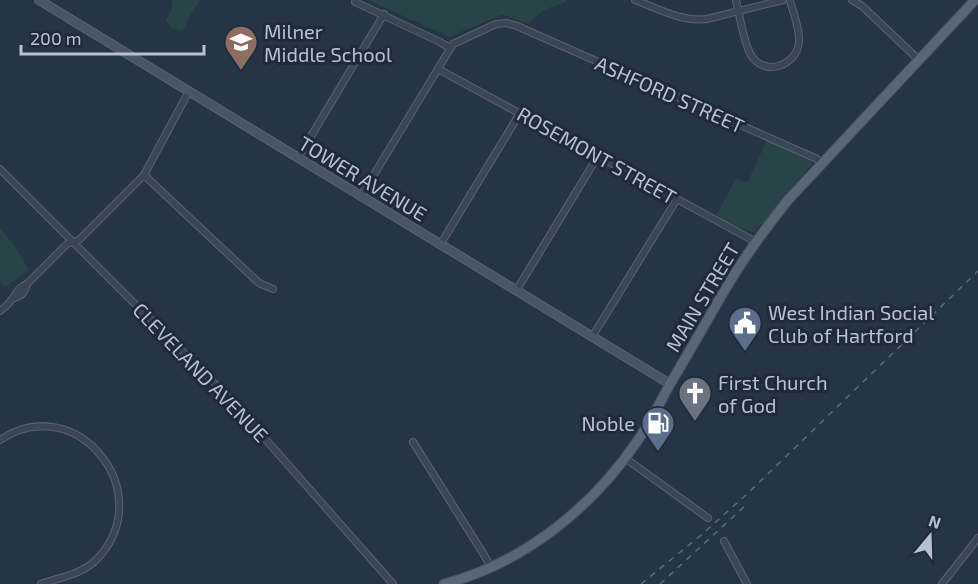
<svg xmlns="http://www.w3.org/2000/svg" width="978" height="584" viewBox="0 0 978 584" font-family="'Exo 2',sans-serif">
<rect width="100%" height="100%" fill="#263545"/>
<g fill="#284446">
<polygon points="172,0 200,0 189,17 186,25 182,31 172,28 166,21 172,8"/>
<path d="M 368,0 L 566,0 L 566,2 C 549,8 543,8 530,23 C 520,23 511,15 501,15 L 449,37 Z"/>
<polygon points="767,140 811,161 811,166 759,227 758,227 754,232 751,232 741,228 740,229 716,216 736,178 747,183"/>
<polygon points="0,228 13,244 29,270 5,287 0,283"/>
</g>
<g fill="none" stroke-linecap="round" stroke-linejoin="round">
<defs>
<g id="street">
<path d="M 635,0 C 659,9 682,22 707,19 L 783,0"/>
<path d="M 736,0 C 739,13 744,44 751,55 C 764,77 797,66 799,42 C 800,28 793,13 790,0"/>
<polyline points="852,0 862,6 919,60"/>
<polyline points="355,2 440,42 450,48"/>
<polyline points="438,69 756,242"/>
<polyline points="298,158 384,14"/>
<polyline points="0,169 231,400 393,584"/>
<polyline points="144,175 259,283 273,289"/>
<polyline points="361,196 453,44 496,24 507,23 517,26 815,158 823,163"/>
<polyline points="440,245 520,113"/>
<polyline points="516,291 598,156"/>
<path d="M 14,298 C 22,296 25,292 27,284"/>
<path d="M 0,311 C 4,308 9,304 12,299 C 18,292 18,287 27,284 L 67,244 L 79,240 L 144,175 L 189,91"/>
<polyline points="592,337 677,199"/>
<path d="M 0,440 C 77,388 162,495 95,561 C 80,575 60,577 41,584"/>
<polyline points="413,442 481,550 491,567"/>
<polyline points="625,458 708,518"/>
<polyline points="724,541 747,584"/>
<polyline points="942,584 978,538"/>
</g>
<polyline id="secondary" points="39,0 670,384"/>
<path id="primary" d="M 444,584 C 524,563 593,507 638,440 C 650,422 660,403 670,384 C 688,354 705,324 723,293 C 742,260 764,230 788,200 L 975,0"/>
</defs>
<use href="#street" stroke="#596472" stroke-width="8"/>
<use href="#secondary" stroke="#596472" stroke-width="10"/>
<use href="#primary" stroke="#475261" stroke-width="11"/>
<use href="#street" stroke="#3a4655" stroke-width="6"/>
<use href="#secondary" stroke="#485568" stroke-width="8"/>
<use href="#primary" stroke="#596675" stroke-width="9"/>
<g stroke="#5c6b7c" stroke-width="1.5" stroke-dasharray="6 6" stroke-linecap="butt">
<polyline points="641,584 700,536 747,494 978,271"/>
<polyline points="660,584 746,505"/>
</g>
</g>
<defs>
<symbol id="school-pin" viewBox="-11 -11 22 30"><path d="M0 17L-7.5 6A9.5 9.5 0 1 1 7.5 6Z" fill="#8d6e63" stroke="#1f2b3a"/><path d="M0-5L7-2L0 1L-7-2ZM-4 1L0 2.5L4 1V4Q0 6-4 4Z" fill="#fff"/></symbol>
<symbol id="civic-pin" viewBox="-11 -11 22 30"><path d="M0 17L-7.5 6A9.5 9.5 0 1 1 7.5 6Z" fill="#5c6f8a" stroke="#1f2b3a"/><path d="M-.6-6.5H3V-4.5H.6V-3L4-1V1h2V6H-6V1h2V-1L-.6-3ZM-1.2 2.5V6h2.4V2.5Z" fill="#fff"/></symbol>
<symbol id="church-pin" viewBox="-11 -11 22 30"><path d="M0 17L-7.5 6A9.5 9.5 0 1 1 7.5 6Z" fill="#6b7280" stroke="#1f2b3a"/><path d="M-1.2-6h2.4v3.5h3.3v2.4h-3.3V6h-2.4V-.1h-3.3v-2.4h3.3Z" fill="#fff"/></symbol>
<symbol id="fuel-pin" viewBox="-11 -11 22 30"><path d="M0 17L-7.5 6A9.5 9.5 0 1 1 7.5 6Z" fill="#5c6f8a" stroke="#1f2b3a"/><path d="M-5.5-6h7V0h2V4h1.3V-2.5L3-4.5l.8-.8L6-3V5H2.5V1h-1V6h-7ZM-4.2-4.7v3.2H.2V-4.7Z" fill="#fff"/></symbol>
</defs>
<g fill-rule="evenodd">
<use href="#school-pin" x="222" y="23" width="38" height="52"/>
<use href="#civic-pin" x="726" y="304" width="38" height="52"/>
<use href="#church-pin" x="676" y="374" width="38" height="52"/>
<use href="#fuel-pin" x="639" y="404" width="38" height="52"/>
</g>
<g text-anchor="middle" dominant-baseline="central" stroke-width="6" stroke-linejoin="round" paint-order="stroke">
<g font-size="20" fill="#b8c1ce" stroke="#1f2b3a" text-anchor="start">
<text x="264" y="31">Milner<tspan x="264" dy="23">Middle School</tspan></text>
<text x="768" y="312">West Indian Social<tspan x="768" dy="23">Club of Hartford</tspan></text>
<text x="718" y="382">First Church<tspan x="718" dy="23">of God</tspan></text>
<text x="635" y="423" text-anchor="end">Noble</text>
</g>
<g font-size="20" fill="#b8c1ce" stroke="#1f2b3a">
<text transform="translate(670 94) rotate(24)">ASHFORD STREET</text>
<text transform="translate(597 155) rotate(29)">ROSEMONT STREET</text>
<text transform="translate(363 178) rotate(31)">TOWER AVENUE</text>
<text transform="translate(702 297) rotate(-59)">MAIN STREET</text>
<text transform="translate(201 372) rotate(46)">CLEVELAND AVENUE</text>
</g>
</g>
<g transform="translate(930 536) rotate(19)" stroke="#1f2b3a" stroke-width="4.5" paint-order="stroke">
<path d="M0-4.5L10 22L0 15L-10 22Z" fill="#b8c1ce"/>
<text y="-9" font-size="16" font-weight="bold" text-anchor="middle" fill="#b8c1ce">N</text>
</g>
<path d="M21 45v9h183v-9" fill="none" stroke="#b8c1ce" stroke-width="3"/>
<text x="30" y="45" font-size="18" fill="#b8c1ce" stroke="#1f2b3a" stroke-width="4.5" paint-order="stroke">200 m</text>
</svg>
